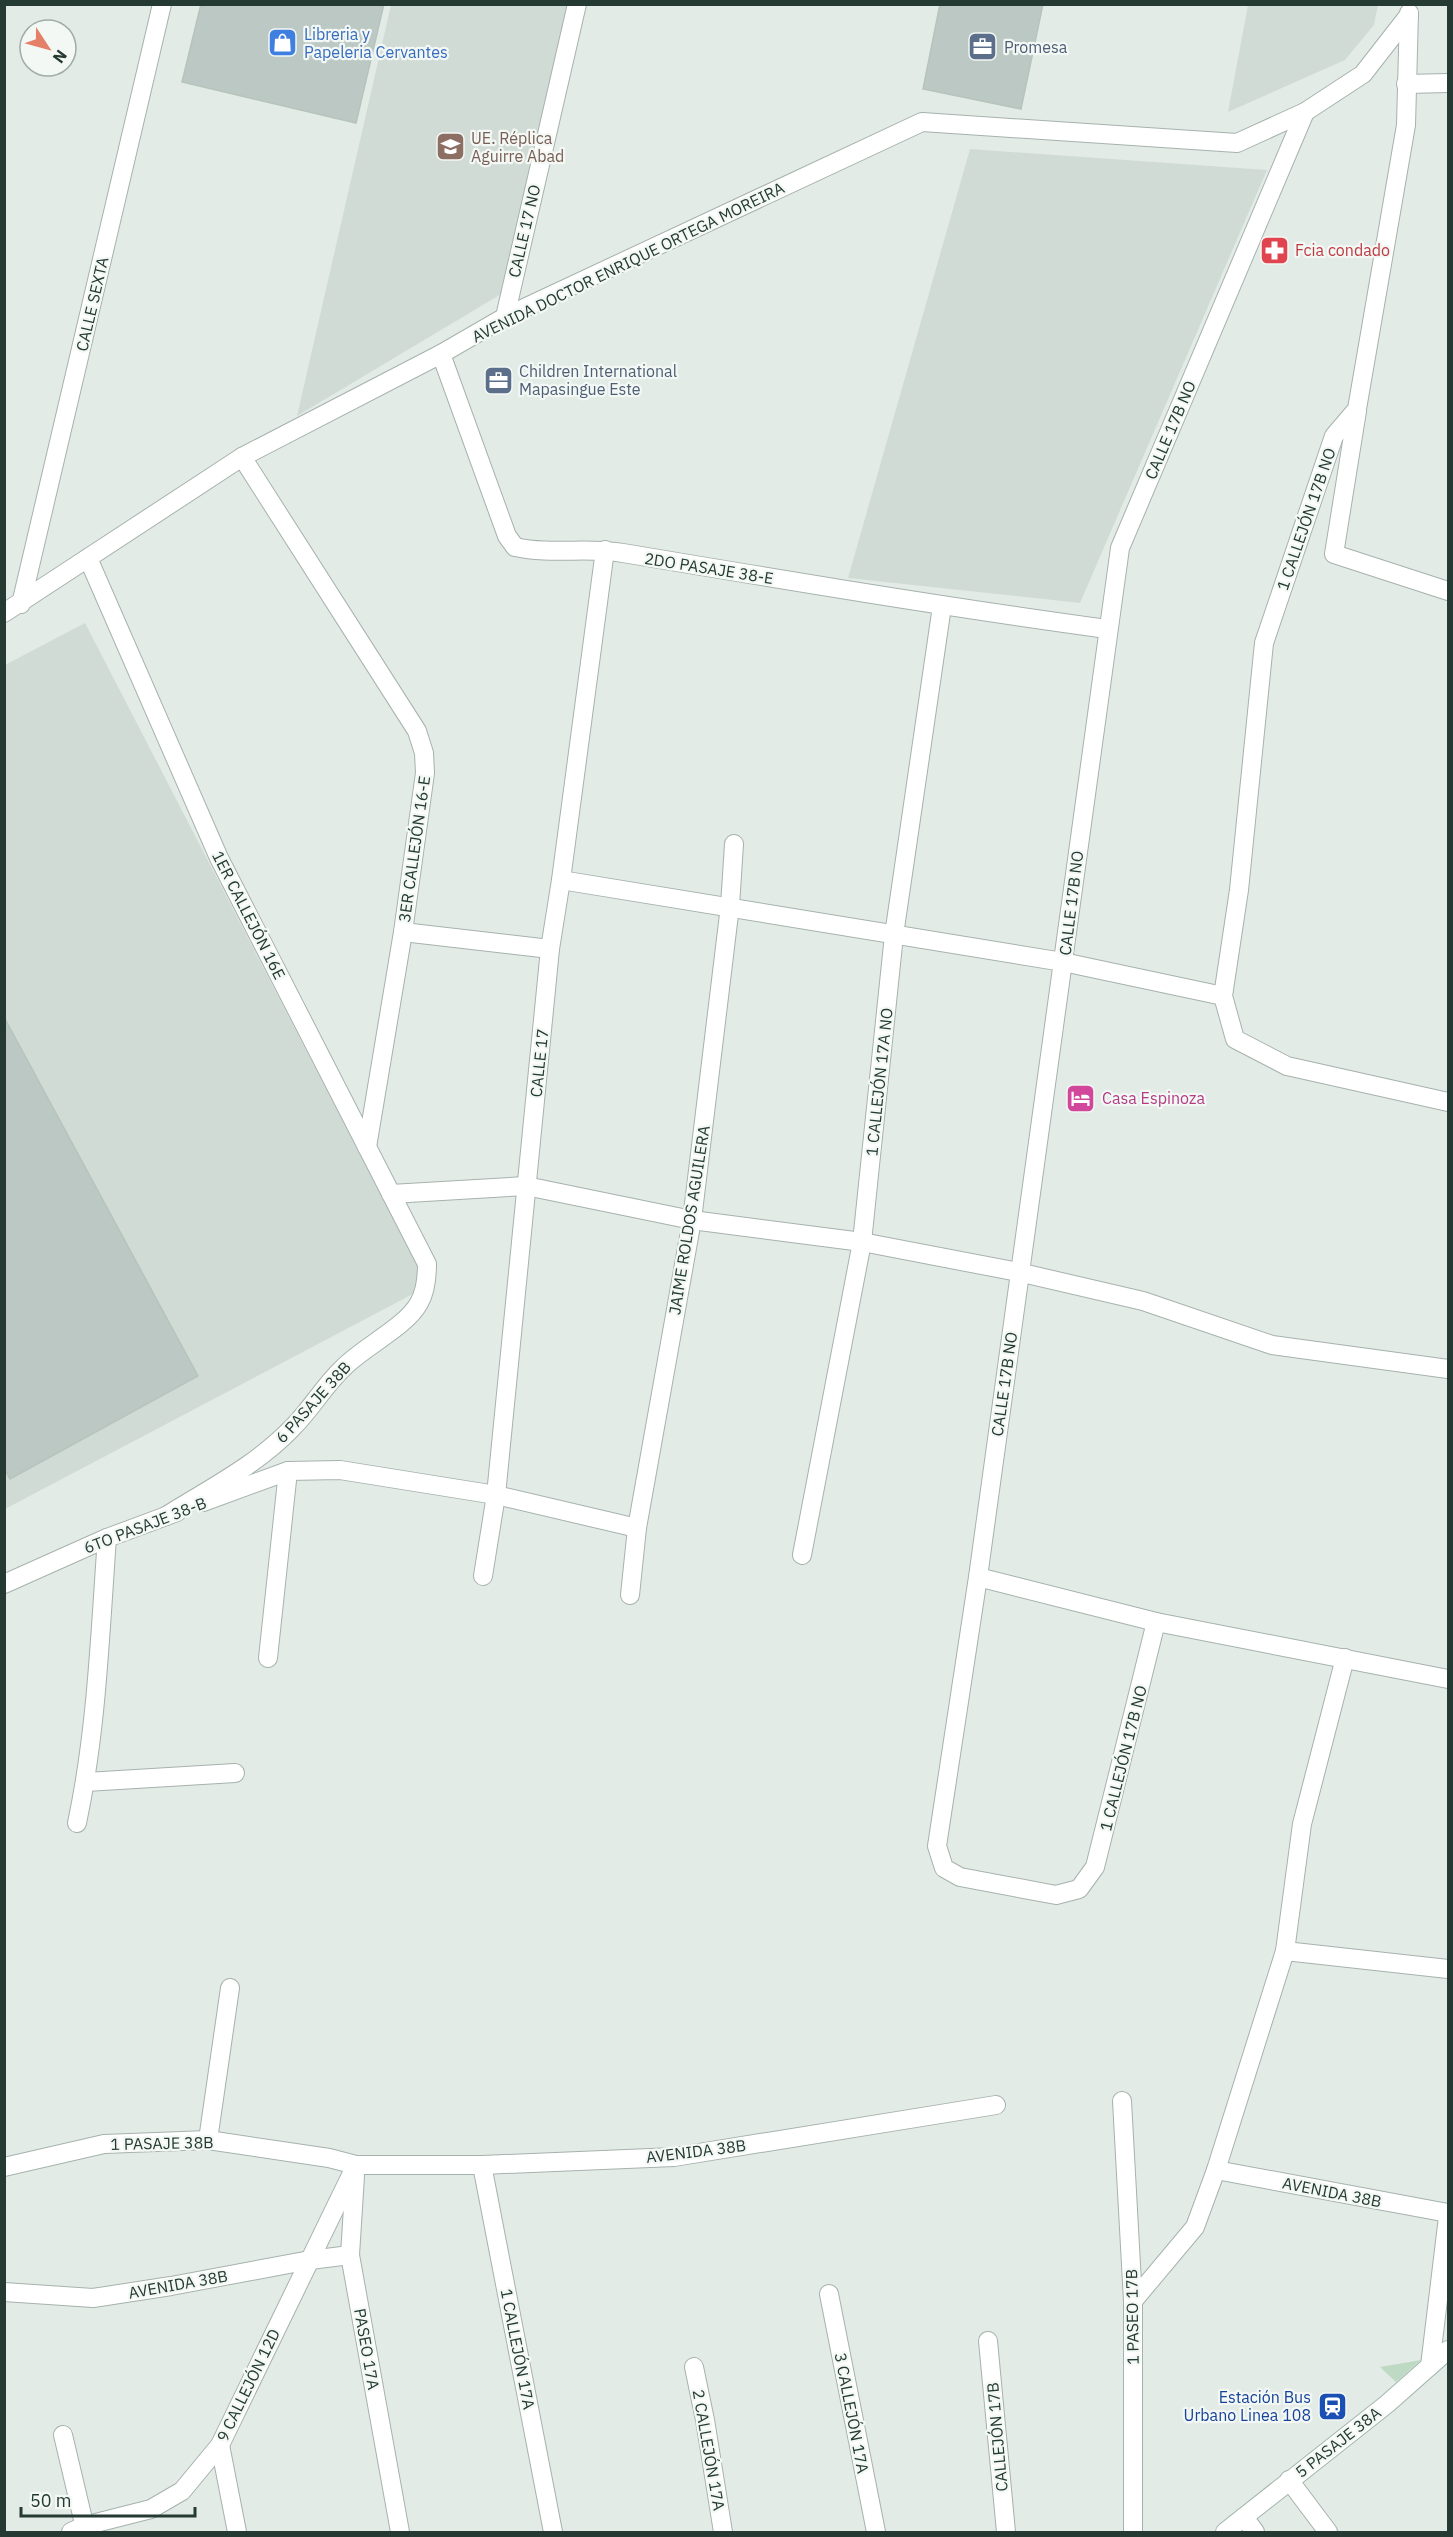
<svg xmlns="http://www.w3.org/2000/svg" width="1453" height="2537" viewBox="0 0 1453 2537" font-family="'IBM Plex Sans',sans-serif">
<rect width="100%" height="100%" fill="#e3ebe7"/>
<g fill="#d1dbd6">
<polygon points="391,5 573,5 508,290 297,416"/>
<polygon points="1248,5 1248,4 1378,5 1374,25 1345,60 1228,112"/>
<polygon points="970,149 1267,170 1080,603 848,578"/>
<polygon points="85,623 428,1286 5,1509 5,665"/>
</g>
<polygon fill="#bedac4" points="1421,2360 1396,2382 1380,2367"/>
<g fill="#bbc8c3" stroke="#b6c4bd" stroke-width="1.5">
<polygon points="201,4 384,4 356,123 182,82"/>
<polygon points="940,4 1043,4 1021,109 923,89"/>
<polygon points="4,1017 198,1376 10,1479 4,1468"/>
</g>
<g fill="none" stroke-linecap="round" stroke-linejoin="round">
<defs>
<g id="street">
<polyline points="1409,13 1406,125 1357,409 1334,436 1264,643 1239,890 1223,996 1235,1039 1287,1066 1448,1102"/>
<polyline points="1406,84 1448,83"/>
<polyline points="505,317 577,4"/>
<path d="M 441,354 L 507,536 L 515,547 C 551,555 587,547 623,553 C 784,580 945,607 1107,629"/>
<polyline points="1357,411 1334,554 1448,591"/>
<polyline points="242,457 417,731 424,753 425,773 403,932 367,1147"/>
<path d="M 88,558 L 219,858 L 427,1264 C 427,1277 426,1291 419,1303 C 406,1327 363,1347 343,1368 C 324,1386 311,1409 293,1427 C 257,1465 209,1489 166,1516"/>
<polyline points="21,604 162,4"/>
<polyline points="4,613 242,457 441,354 505,317 922,122 1237,143 1305,112 1363,74 1409,15"/>
<polyline points="561,880 1063,962 1223,996"/>
<polyline points="403,932 550,949"/>
<polyline points="391,1194 526,1186 692,1220 862,1242 1018,1272 1143,1301 1272,1345 1448,1369"/>
<polyline points="203,1502 288,1471 340,1470 496,1495 637,1528"/>
<polyline points="802,1555 862,1242 894,935 942,606"/>
<polyline points="483,1576 496,1495 550,949 561,880 605,550"/>
<polyline points="978,1577 1156,1622 1448,1679"/>
<polyline points="4,1584 107,1538 177,1512"/>
<polyline points="630,1595 637,1528 692,1220 730,906 734,844"/>
<polyline points="1156,1622 1095,1867 1079,1889 1056,1895 960,1877 944,1868 937,1846 978,1577 1120,548 1305,112"/>
<polyline points="268,1658 288,1471"/>
<polyline points="86,1782 235,1773"/>
<path d="M 77,1823 C 97,1729 100,1633 107,1538"/>
<polyline points="1285,1951 1448,1969"/>
<polyline points="1122,2101 1133,2301 1133,2532"/>
<polyline points="208,2140 230,1988"/>
<polyline points="482,2165 553,2532"/>
<polyline points="4,2167 104,2144 208,2140 329,2158 356,2165 482,2165 674,2157 996,2105"/>
<polyline points="1216,2170 1448,2213"/>
<polyline points="355,2176 350,2255 400,2532"/>
<polyline points="4,2292 93,2298 171,2286 310,2260 350,2255"/>
<polyline points="829,2294 876,2532"/>
<polyline points="1133,2301 1195,2227 1216,2170 1285,1951 1302,1824 1345,1658"/>
<polyline points="988,2341 1006,2532"/>
<polyline points="1430,2366 1448,2217"/>
<polyline points="694,2367 705,2420 723,2532"/>
<polyline points="63,2435 86,2532"/>
<polyline points="220,2445 237,2532"/>
<polyline points="1289,2480 1328,2532"/>
<polyline points="1244,2517 1255,2532"/>
<polyline points="71,2532 84,2526 151,2509 182,2491 220,2445 356,2165"/>
</g>
<polyline id="secondary" points="1225,2532 1387,2404 1448,2350"/>
</defs>
<use href="#street" stroke="#a6b2ad" stroke-width="20"/>
<use href="#secondary" stroke="#a2b6ae" stroke-width="20"/>
<use href="#street" stroke="#fff" stroke-width="18"/>
<use href="#secondary" stroke="#fff" stroke-width="18"/>
</g>
<defs>
<symbol id="shop-square" viewBox="-11 -11 22 22"><rect x="-9" y="-9" width="18" height="18" rx="4" fill="#3f7fe0" stroke="#f3f8f5"/><path d="M-5-2.5h2.3a2.7 3.5 0 0 1 5.4 0H5L5.5 6h-11ZM-1.5-2.5h3a1.5 2.3 0 0 0-3 0Z" fill="#fff"/></symbol>
<symbol id="office-square" viewBox="-11 -11 22 22"><rect x="-9" y="-9" width="18" height="18" rx="4" fill="#5c6f8a" stroke="#f3f8f5"/><path d="M-6-3h4V-5.5h4V-3h4V5H-6ZM-1-4.5V-3h2v-1.5ZM-6 0V1H6V0Z" fill="#fff"/></symbol>
<symbol id="school-square" viewBox="-11 -11 22 22"><rect x="-9" y="-9" width="18" height="18" rx="4" fill="#8d6e63" stroke="#f3f8f5"/><path d="M0-5L7-2L0 1L-7-2ZM-4 1L0 2.5L4 1V4Q0 6-4 4Z" fill="#fff"/></symbol>
<symbol id="pharmacy-square" viewBox="-11 -11 22 22"><rect x="-9" y="-9" width="18" height="18" rx="4" fill="#e0444e" stroke="#f3f8f5"/><path d="M-2-6h4v4h4v4h-4v4h-4v-4h-4v-4h4Z" fill="#fff"/></symbol>
<symbol id="hotel-square" viewBox="-11 -11 22 22"><rect x="-9" y="-9" width="18" height="18" rx="4" fill="#d1479c" stroke="#f3f8f5"/><path d="M-6-4.5h1.5V1H6V5H4.5V3h-9V5H-6ZM-4 0a1.8 1.8 0 1 1 3.6 0ZM.5 0V-2.5h3Q6-2.5 6 0Z" fill="#fff"/></symbol>
<symbol id="station-square" viewBox="-11 -11 22 22"><rect x="-9" y="-9" width="18" height="18" rx="4" fill="#1a4fb4" stroke="#f3f8f5"/><path d="M-3-6H3Q5-6 5-4V2Q5 4 3 4L4.5 6H3L1.5 4h-3L-3 6H-4.5L-3 4Q-5 4-5 2V-4Q-5-6-3-6ZM-3.5-4v3h7v-3ZM-3.5 1v1.5H-2V1ZM2 1v1.5H3.5V1Z" fill="#fff"/></symbol>
</defs>
<g fill-rule="evenodd">
<use href="#shop-square" x="266" y="26" width="33" height="33"/>
<use href="#office-square" x="966" y="30" width="33" height="33"/>
<use href="#school-square" x="434" y="130" width="33" height="33"/>
<use href="#pharmacy-square" x="1258" y="234" width="33" height="33"/>
<use href="#office-square" x="482" y="364" width="33" height="33"/>
<use href="#hotel-square" x="1064" y="1082" width="33" height="33"/>
<use href="#station-square" x="1316" y="2390" width="33" height="33"/>
</g>
<g text-anchor="middle" dominant-baseline="central" stroke-width="4.5" stroke-linejoin="round" paint-order="stroke">
<g font-size="16" fill="#366cbe" stroke="#f3f8f5" text-anchor="start">
<text x="304" y="34">Libreria y<tspan x="304" dy="18">Papeleria Cervantes</tspan></text>
</g>
<g font-size="16" fill="#4e5e75" stroke="#f3f8f5" text-anchor="start">
<text x="1004" y="47">Promesa</text>
<text x="519" y="371">Children International<tspan x="519" dy="18">Mapasingue Este</tspan></text>
</g>
<g font-size="16" fill="#785e54" stroke="#f3f8f5" text-anchor="start">
<text x="471" y="138">UE. Réplica<tspan x="471" dy="18">Aguirre Abad</tspan></text>
</g>
<g font-size="16" fill="#243a33" stroke="#f3f8f5">
<text transform="translate(524 231) rotate(-77)">CALLE 17 NO</text>
<text transform="translate(628 262) rotate(-26)">AVENIDA DOCTOR ENRIQUE ORTEGA MOREIRA</text>
<text transform="translate(92 304) rotate(-77)">CALLE SEXTA</text>
<text transform="translate(1170 430) rotate(-67)">CALLE 17B NO</text>
<text transform="translate(1306 519) rotate(-71)">1 CALLEJÓN 17B NO</text>
<text transform="translate(709 568) rotate(9)">2DO PASAJE 38-E</text>
<text transform="translate(414 849) rotate(-82)">3ER CALLEJÓN 16-E</text>
<text transform="translate(1071 903) rotate(-83)">CALLE 17B NO</text>
<text transform="translate(249 915) rotate(63)">1ER CALLEJÓN 16E</text>
<text transform="translate(539 1063) rotate(-84)">CALLE 17</text>
<text transform="translate(879 1082) rotate(-84)">1 CALLEJÓN 17A NO</text>
<text transform="translate(689 1220) rotate(-81)">JAIME ROLDOS AGUILERA</text>
<text transform="translate(1004 1384) rotate(-82)">CALLE 17B NO</text>
<text transform="translate(313 1402) rotate(-48)">6 PASAJE 38B</text>
<text transform="translate(145 1525) rotate(-21)">6TO PASAJE 38-B</text>
<text transform="translate(1123 1758) rotate(-76)">1 CALLEJÓN 17B NO</text>
<text transform="translate(162 2143) rotate(-1)">1 PASAJE 38B</text>
<text transform="translate(696 2151) rotate(-7)">AVENIDA 38B</text>
<text transform="translate(1332 2192) rotate(11)">AVENIDA 38B</text>
<text transform="translate(178 2284) rotate(-10)">AVENIDA 38B</text>
<text transform="translate(1132 2317) rotate(-91)">1 PASEO 17B</text>
<text transform="translate(367 2349) rotate(80)">PASEO 17A</text>
<text transform="translate(518 2349) rotate(79)">1 CALLEJÓN 17A</text>
<text transform="translate(248 2385) rotate(-64)">9 CALLEJÓN 12D</text>
<text transform="translate(852 2413) rotate(79)">3 CALLEJÓN 17A</text>
<text transform="translate(997 2437) rotate(-95)">CALLEJÓN 17B</text>
<text transform="translate(1338 2442) rotate(-38)">5 PASAJE 38A</text>
<text transform="translate(709 2450) rotate(80)">2 CALLEJÓN 17A</text>
</g>
<g font-size="16" fill="#be3a42" stroke="#f3f8f5" text-anchor="start">
<text x="1295" y="250">Fcia condado</text>
</g>
<g font-size="16" fill="#b23c85" stroke="#f3f8f5" text-anchor="start">
<text x="1102" y="1098">Casa Espinoza</text>
</g>
<g font-size="16" fill="#164399" stroke="#f3f8f5" text-anchor="end">
<text x="1311" y="2397">Estación Bus<tspan x="1311" dy="18">Urbano Linea 108</tspan></text>
</g>
</g>
<rect width="1453" height="2537" fill="none" stroke="#243a33" stroke-width="12"/>
<g transform="translate(48 48) rotate(126)"><circle r="28" fill="#f3f8f5" stroke="#a0aca7" stroke-width="1.5"/>
<path d="M0-4.5L10 22L0 15L-10 22Z" fill="#e48068"/>
<text y="-9" font-size="16" font-weight="bold" text-anchor="middle" fill="#243a33">N</text>
</g>
<path d="M21 2507v9h174v-9" fill="none" stroke="#243a33" stroke-width="3"/>
<text x="30" y="2507" font-size="18" fill="#243a33" stroke="#f3f8f5" stroke-width="4.5" paint-order="stroke">50 m</text>
</svg>
